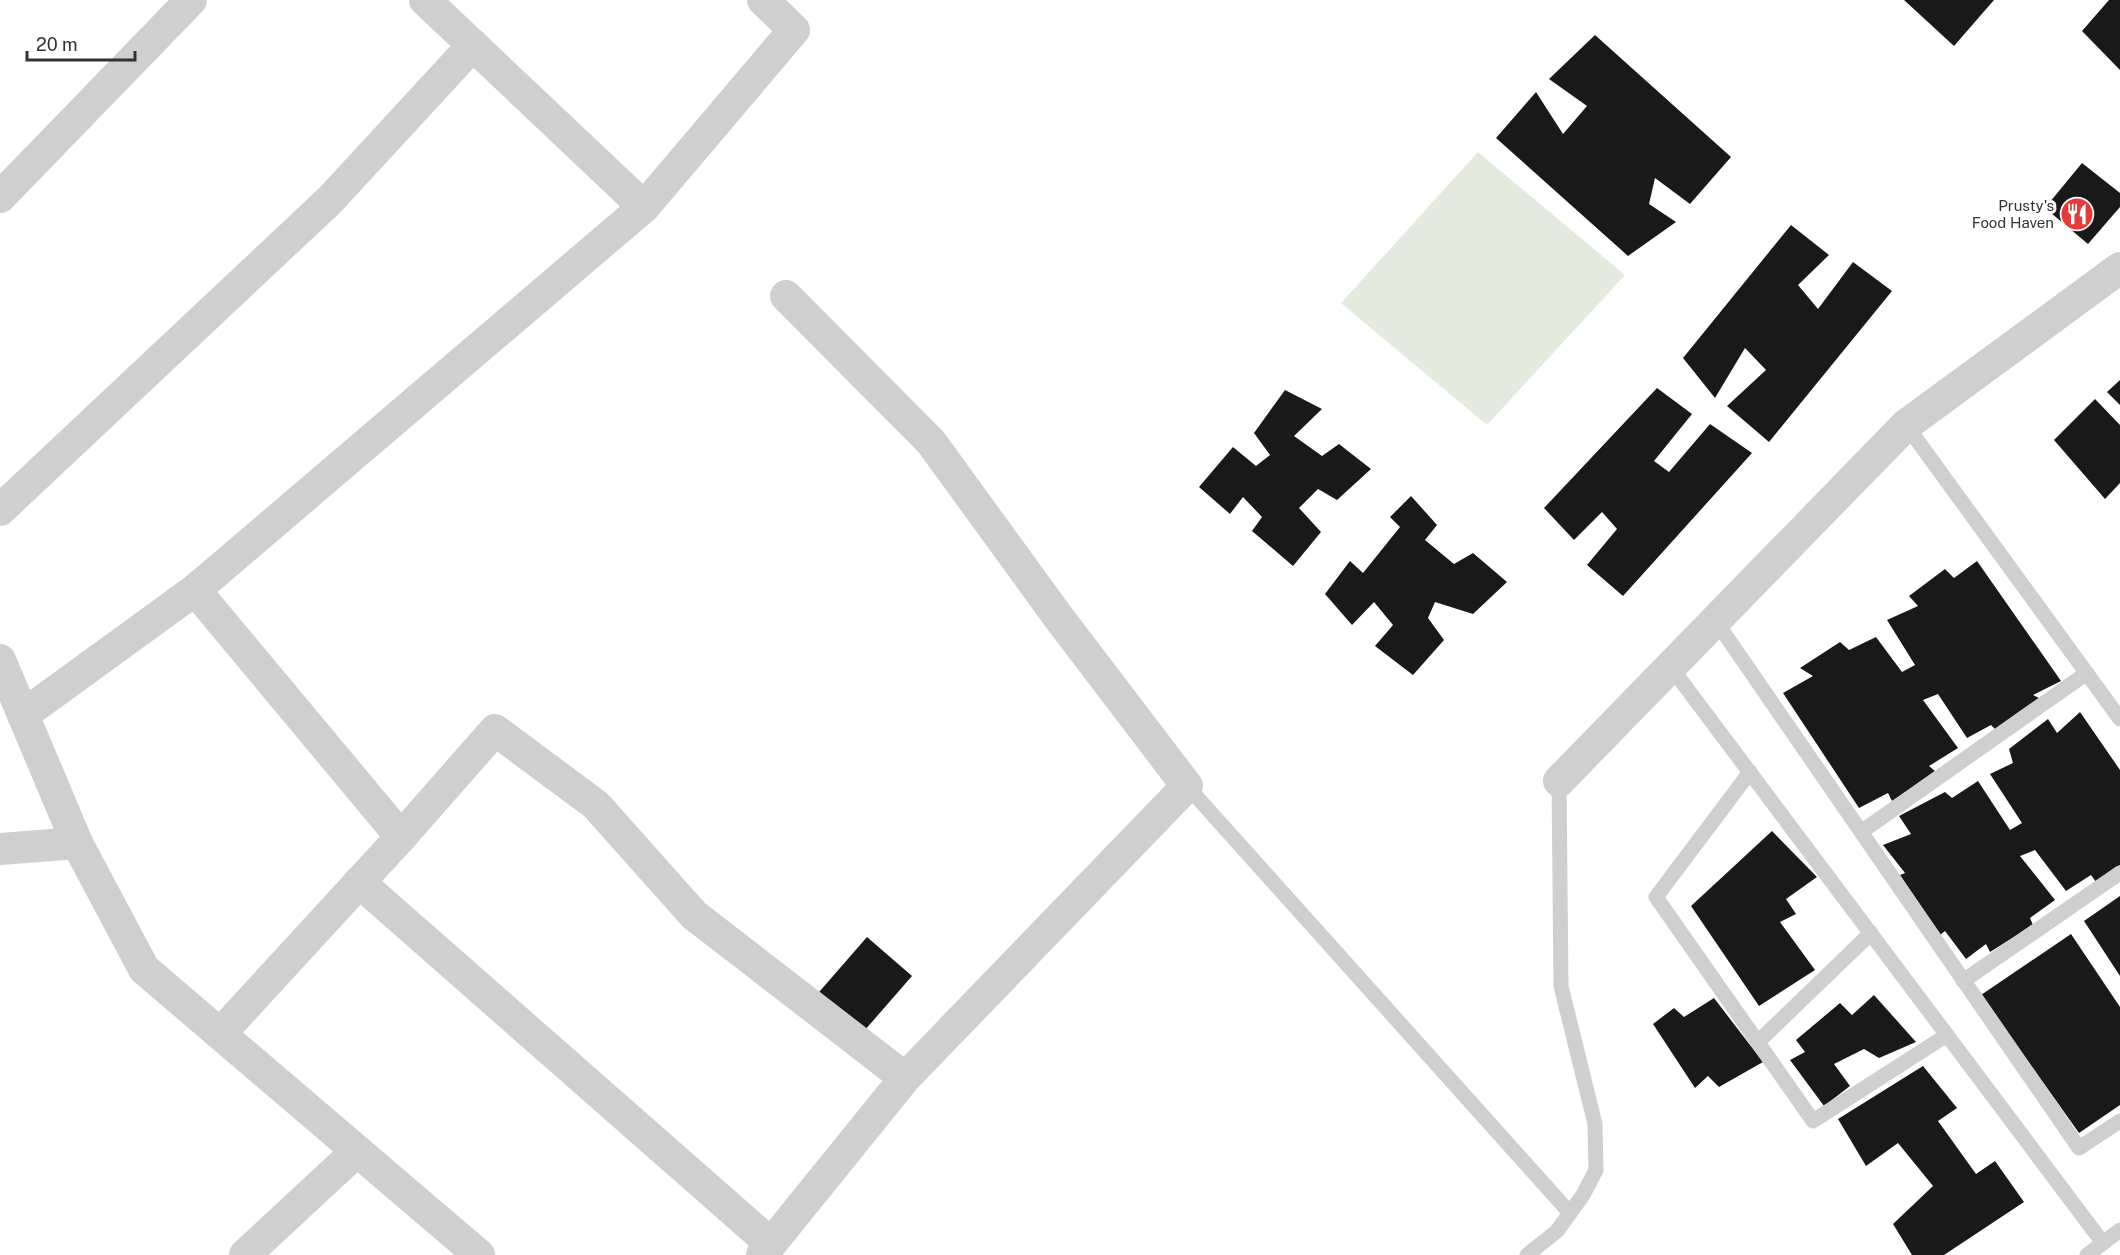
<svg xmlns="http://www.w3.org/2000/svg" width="2120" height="1255" viewBox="0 0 2120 1255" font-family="'Public Sans',sans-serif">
<rect width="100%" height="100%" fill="#fff"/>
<polygon fill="#e4ebde" points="1478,152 1625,275 1487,425 1341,303"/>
<g fill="#191919">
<polygon points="1904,0 1994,0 1954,46"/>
<polygon points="2109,0 2120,0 2120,70 2082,31"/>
<polygon points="1595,35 1731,157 1690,204 1655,178 1649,204 1676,222 1628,256 1496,138 1536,92 1563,134 1587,106 1549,79"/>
<polygon points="2082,163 2120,193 2120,207 2088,244 2045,208"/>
<polygon points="1791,225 1829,255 1798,285 1818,309 1853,262 1892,291 1769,442 1727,406 1766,370 1745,348 1715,398 1683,358"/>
<polygon points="2120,380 2120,405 2107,392"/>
<polygon points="1657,388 1692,414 1654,461 1669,472 1710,424 1752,453 1623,596 1587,565 1617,529 1602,512 1574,540 1544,508"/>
<polygon points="1285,390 1322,409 1294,436 1322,456 1339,444 1371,469 1337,500 1318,489 1299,508 1321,532 1293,566 1252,531 1262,517 1243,497 1230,514 1199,487 1233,447 1256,466 1270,455 1254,433"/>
<polygon points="2095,399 2120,425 2120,483 2105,499 2054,440"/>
<polygon points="1411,496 1437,525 1425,540 1454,564 1473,553 1507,582 1473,614 1435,602 1428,618 1444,640 1413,675 1375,646 1393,625 1374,602 1352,625 1325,594 1350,561 1363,573 1400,527 1390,517"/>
<polygon points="1977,561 2061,681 2033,695 2041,699 1996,730 1991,725 1967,738 1938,694 1923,700 1958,748 1929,766 1936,772 1892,801 1888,793 1859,808 1783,693 1813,676 1800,668 1840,642 1849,650 1876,637 1902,672 1915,665 1887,620 1918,606 1909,596 1945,569 1954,578"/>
<polygon points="2080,712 2120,770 2120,865 2096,882 2091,875 2066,891 2035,850 2020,856 2055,900 2030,918 2033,925 1990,952 1986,944 1966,959 1945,931 1940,935 1900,875 1905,873 1883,845 1911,834 1899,816 1945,792 1952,798 1978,781 2010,830 2022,823 1990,774 2013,763 2009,749 2048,719 2057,733"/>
<polygon points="1772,831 1817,877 1786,899 1796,914 1780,922 1815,970 1759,1006 1691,906"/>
<polygon points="2120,896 2120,976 2084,921"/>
<polygon points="2071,934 2120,1007 2120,1105 2079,1133 1981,995"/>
<polygon points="867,937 912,976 858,1038 813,999"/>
<polygon points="1874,995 1916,1042 1879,1058 1864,1049 1834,1064 1850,1086 1824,1106 1790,1060 1805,1052 1796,1040 1840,1003 1852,1015"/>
<polygon points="1714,998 1763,1062 1719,1087 1708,1076 1695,1088 1653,1024 1674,1008 1684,1017"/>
<polygon points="1923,1066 1957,1108 1938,1121 1976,1174 1995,1161 2024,1202 1944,1255 1912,1255 1893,1224 1933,1186 1898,1143 1866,1166 1838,1119"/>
</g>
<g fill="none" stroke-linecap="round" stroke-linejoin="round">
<g stroke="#cfcfcf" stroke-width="15">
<polyline points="1906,425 2120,719"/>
<polyline points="1715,620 2079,1148 2120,1121"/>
<polyline points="1670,666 2103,1243 2120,1230"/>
<polyline points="1750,772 1656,897 1813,1121 1947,1035"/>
<polyline points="1187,786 1570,1213"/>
<polyline points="1861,832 2087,673"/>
<polyline points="1963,981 2120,873"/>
<polyline points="1758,1042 1871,933"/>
<polyline points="1527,1255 1557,1231 1583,1195 1596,1170 1595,1124 1561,986 1559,781"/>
<polyline points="2087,1255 2103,1243"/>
</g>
<g stroke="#cfcfcf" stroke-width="32">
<polyline points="425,0 644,207 794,30 763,0"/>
<polyline points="0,197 191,0"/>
<polyline points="786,296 931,442 1059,618 1187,786 905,1078"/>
<polyline points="0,510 330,200 473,45"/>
<polyline points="195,590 644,207"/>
<polyline points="0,660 77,843"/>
<polyline points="23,715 195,590 401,837 220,1034"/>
<polyline points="1559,781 1906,425 2120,268"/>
<polyline points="401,837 495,730 596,805 694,915 905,1078 762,1255"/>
<polyline points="0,849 77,843 144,969 479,1255"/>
<polyline points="359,882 770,1243"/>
<polyline points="245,1255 357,1151"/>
</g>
</g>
<defs>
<symbol id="restaurant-disc" viewBox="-11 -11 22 22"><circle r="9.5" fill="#e23b3a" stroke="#fff"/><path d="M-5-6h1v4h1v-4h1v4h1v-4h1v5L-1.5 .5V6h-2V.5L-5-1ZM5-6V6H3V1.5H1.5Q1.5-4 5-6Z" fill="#fff"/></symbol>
</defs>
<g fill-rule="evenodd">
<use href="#restaurant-disc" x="2058" y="195" width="38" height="38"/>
</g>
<g text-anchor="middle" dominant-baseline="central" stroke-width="6" stroke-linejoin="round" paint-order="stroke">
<g font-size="15" fill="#323232" stroke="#fff" text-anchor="end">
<text x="2054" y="205">Prusty's<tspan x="2054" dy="17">Food Haven</tspan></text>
</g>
</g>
<path d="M27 51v9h108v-9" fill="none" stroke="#323232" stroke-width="3"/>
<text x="36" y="51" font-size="18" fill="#323232" stroke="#ffffff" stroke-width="4.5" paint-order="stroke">20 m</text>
</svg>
